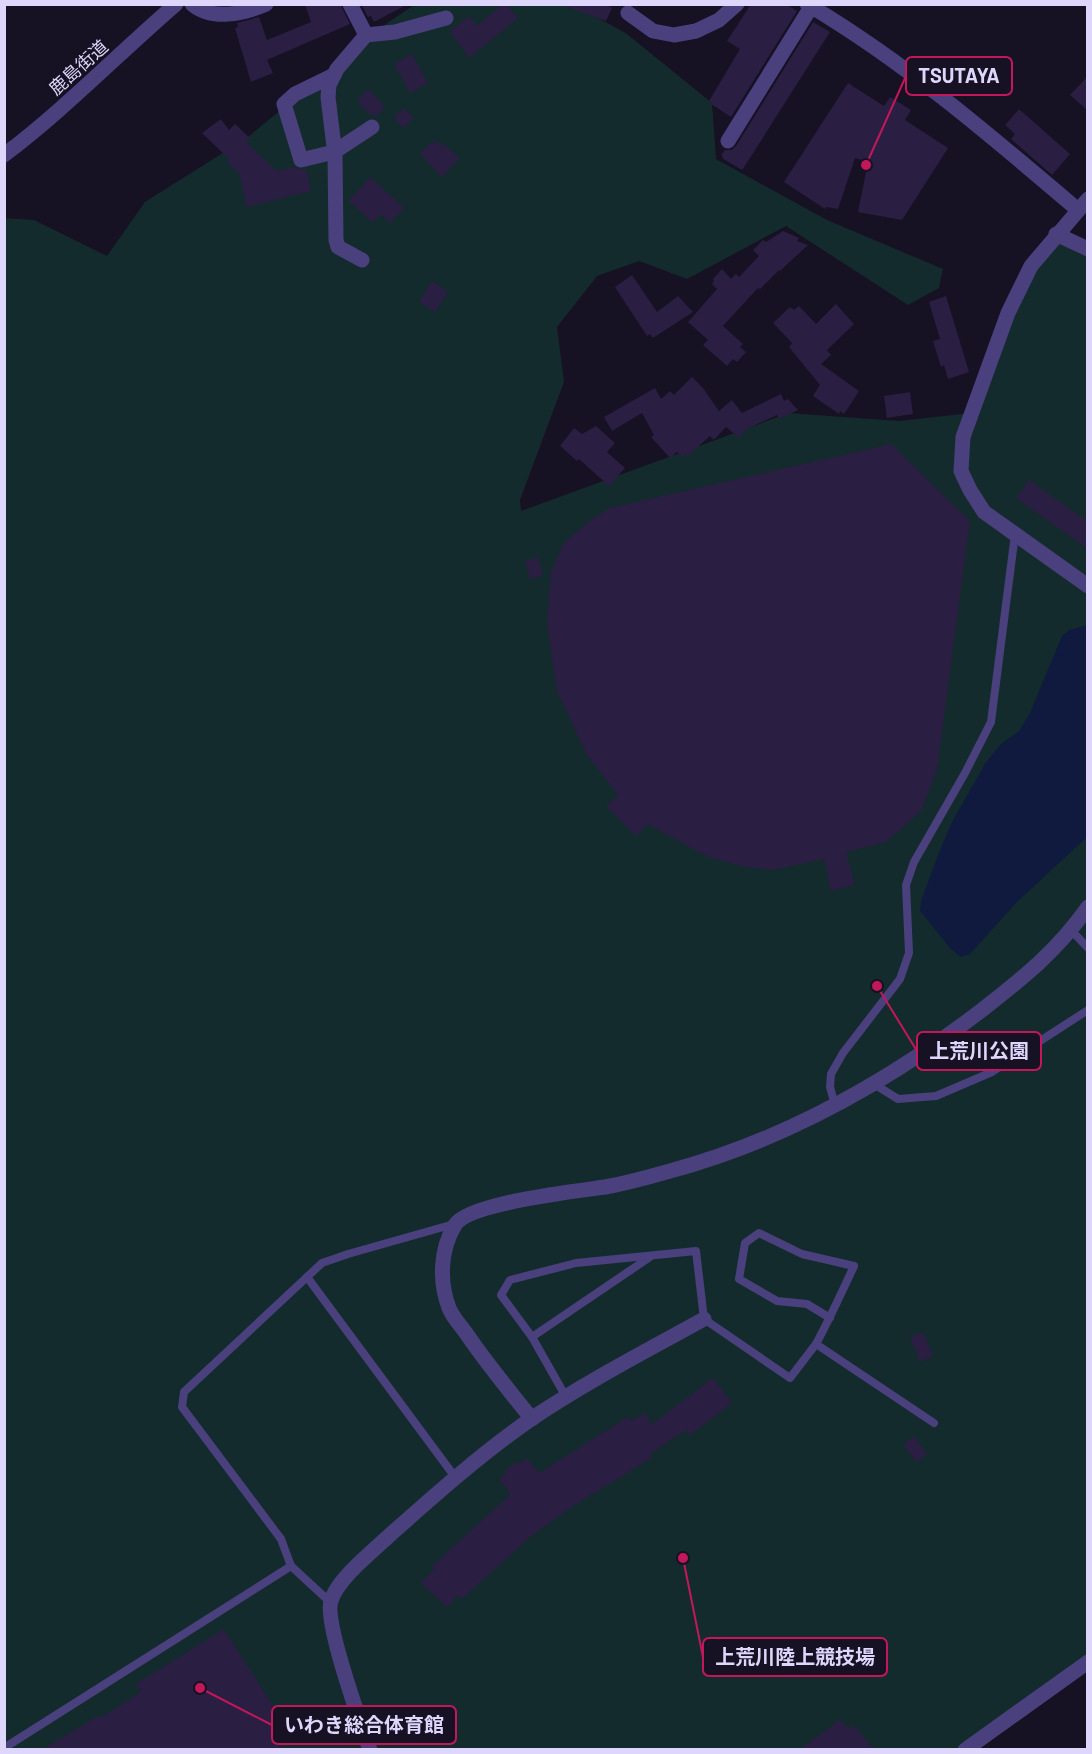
<svg xmlns="http://www.w3.org/2000/svg" width="1092" height="1754" viewBox="0 0 1092 1754" font-family="Barlow,'Noto Sans JP',sans-serif">
<rect width="100%" height="100%" fill="#161123"/>
<polygon fill="#142b2d" points="414,5 575,5 627,34 712,103 716,159 827,220 943,269 939,288 908,305 786,226 687,279 639,261 597,276 557,327 564,382 520,500 521,511 789,413 899,421 971,413 1008,313 1056,234 1087,249 1087,1662 965,1749 5,1749 4,218 34,220 107,256 145,202 248,137 377,30"/>
<polygon fill="#0f1a3e" points="1087,625 1087,837 1016,903 970,954 961,957 950,948 920,911 921,901 938,855 951,824 986,762 1001,744 1019,731 1029,715 1062,636 1069,630"/>
<g fill="#2a1e42">
<polygon points="305,4 340,4 350,24 267,60 273,73 251,82 235,28 238,27 237,23 259,17 267,40 311,22"/>
<polygon points="361,4 408,4 374,22 371,16 368,17"/>
<polygon points="503,4 506,4 518,18 469,58 450,31 469,16 477,26"/>
<polygon points="566,4 604,4 612,8 606,21 565,6"/>
<polygon points="751,4 786,4 797,11 731,117 711,104 712,103 709,101 740,49 727,41"/>
<polygon points="813,22 830,32 743,169 740,169 722,158 723,156 721,155 725,150 732,150 736,146"/>
<polygon points="412,54 428,83 410,93 394,64"/>
<polygon points="1088,76 1088,111 1070,95"/>
<polygon points="848,83 884,106 890,97 911,110 905,120 948,148 902,220 858,212 868,162 855,158 838,209 826,207 825,209 784,182"/>
<polygon points="369,89 385,108 375,117 372,113 370,115 358,102 360,100 358,98"/>
<polygon points="405,108 414,118 403,128 394,117"/>
<polygon points="1019,109 1070,154 1052,175 1011,139 1015,134 1005,125"/>
<polygon points="221,119 229,130 235,124 250,138 246,142 277,171 294,167 299,169 306,169 311,191 247,207 239,173 227,163 230,160 202,133"/>
<polygon points="437,140 441,145 443,143 459,158 442,177 420,154 431,142 434,144"/>
<polygon points="370,177 404,208 390,223 381,214 373,223 349,201"/>
<polygon points="783,231 799,238 797,241 808,245 780,271 779,270 760,289 758,288 723,326 743,344 740,347 746,352 737,362 733,359 727,366 703,345 708,340 688,322 717,289 712,284 714,281 713,279 722,269 731,279 736,274 739,277 759,256 753,250 763,240 766,242"/>
<polygon points="632,275 657,312 678,296 693,312 653,338 650,334 647,336 615,287"/>
<polygon points="432,281 448,292 435,312 419,302"/>
<polygon points="946,296 969,372 948,379 944,365 941,367 933,341 940,339 929,302"/>
<polygon points="836,304 854,324 827,350 831,355 821,364 859,391 844,414 840,411 839,414 813,396 820,385 789,347 792,343 794,345 773,323 790,307 794,310 799,306 816,324"/>
<polygon points="692,377 703,388 719,411 732,400 742,413 781,394 784,401 788,399 798,410 779,419 777,415 745,430 739,438 726,427 714,440 710,436 688,456 686,454 682,457 677,452 670,458 651,437 654,435 642,413 612,431 604,417 655,388 661,399 670,391 674,395"/>
<polygon points="910,392 913,414 887,418 884,396"/>
<polygon points="596,426 615,443 607,452 625,468 609,486 579,459 577,461 560,446 574,428 582,434"/>
<polygon points="891,444 970,521 937,770 921,811 886,842 846,852 855,885 831,891 824,859 773,870 742,866 708,857 648,824 636,836 606,806 618,795 587,755 557,691 547,623 551,572 564,543 587,523 610,508"/>
<polygon points="1029,480 1088,522 1088,549 1016,498"/>
<polygon points="538,557 543,576 530,579 525,561"/>
<polygon points="923,1332 933,1356 920,1362 910,1337"/>
<polygon points="713,1378 732,1403 690,1435 686,1430 651,1453 653,1457 573,1506 530,1537 462,1599 458,1595 447,1607 421,1583 434,1569 432,1566 511,1494 499,1480 506,1474 504,1472 517,1461 519,1464 527,1458 539,1473 628,1417 631,1421 645,1413 652,1424"/>
<polygon points="914,1436 927,1454 916,1462 903,1444"/>
<polygon points="224,1629 294,1739 277,1749 43,1749 98,1716 100,1718 141,1692 136,1684"/>
<polygon points="841,1719 848,1729 854,1725 873,1749 800,1749"/>
</g>
<g fill="none" stroke-linecap="round" stroke-linejoin="round">
<g stroke="#4a407e" stroke-width="8">
<polyline points="1071,930 1088,948"/>
<polyline points="874,1084 898,1099 936,1096 992,1072 1088,1010"/>
<polyline points="835,1105 830,1087 831,1074 843,1053 900,979 909,953 906,885 914,862 965,773 991,722 1015,534"/>
<polyline points="307,1277 455,1477"/>
<polyline points="532,1337 650,1257"/>
<path d="M 816,1344 C 830,1318 842,1292 854,1266 L 802,1254 L 759,1233 L 745,1243 L 739,1279 L 777,1301 L 807,1304 L 830,1318"/>
<polyline points="566,1397 532,1337 501,1295 510,1280 576,1263 696,1251 704,1319 790,1378 816,1344 934,1423"/>
<polyline points="330,1602 291,1566 281,1539 182,1407 184,1392 322,1263 348,1254 454,1224"/>
<polyline points="4,1748 291,1566"/>
</g>
<g stroke="#4a407e" stroke-width="15">
<path d="M 192,4 C 212,21 243,14 266,4"/>
<polyline points="350,4 366,35"/>
<path d="M 807,4 C 905,62 991,136 1078,210"/>
<polyline points="628,13 653,31 674,35 696,31 719,20 737,4"/>
<polyline points="334,75 295,94 284,104 301,160 334,152 372,127"/>
<polyline points="728,141 811,7"/>
<polyline points="1056,234 1088,249"/>
<polyline points="362,260 338,247 336,240 335,155 328,97 329,85 337,69 366,35 395,32 446,18"/>
</g>
<g stroke="#4a407e" stroke-width="15">
<path d="M 4,155 C 65,109 118,54 176,4"/>
<polyline points="1088,199 1031,266 1008,313 963,437 961,471 970,490 984,512 1088,586"/>
<path d="M 532,1419 C 510,1392 488,1365 468,1336 C 462,1327 453,1318 449,1308 C 439,1282 440,1249 455,1225 C 468,1203 577,1191 605,1187 C 627,1183 649,1177 670,1171 C 785,1140 888,1082 982,1010 C 1023,978 1057,951 1088,907"/>
<path d="M 370,1750 C 361,1724 324,1622 331,1601 C 337,1579 374,1550 391,1534 C 436,1494 481,1454 531,1419 C 586,1382 646,1351 704,1319"/>
<polyline points="965,1750 1088,1662"/>
</g>
</g>
<g text-anchor="middle" dominant-baseline="central" stroke-width="5" stroke-linejoin="round" paint-order="stroke">
<g font-size="18" fill="#dfd6fb" stroke="#161123">
<text transform="translate(78 67) rotate(-42)">鹿島街道</text>
</g>
</g>
<path fill="none" stroke="#c2185b" stroke-width="2" d="M866 165L906 76M877 986L917 1051M683 1558L703 1657M200 1688L272 1725"/>
<g fill="#c2185b" stroke="#161123" stroke-width="2">
<circle cx="866" cy="165" r="6"/>
<circle cx="877" cy="986" r="6"/>
<circle cx="683" cy="1558" r="6"/>
<circle cx="200" cy="1688" r="6"/>
</g>
<g fill="#161123" stroke="#c2185b" stroke-width="2">
<rect x="906" y="57" width="106" height="38" rx="6"/>
<rect x="917" y="1032" width="124" height="38" rx="6"/>
<rect x="703" y="1638" width="184" height="38" rx="6"/>
<rect x="272" y="1706" width="184" height="38" rx="6"/>
</g>
<g font-size="20" text-anchor="middle" font-weight="bold" fill="#dfd6fb">
<text x="959" y="83">TSUTAYA</text>
<text x="979" y="1058">上荒川公園</text>
<text x="795" y="1664">上荒川陸上競技場</text>
<text x="364" y="1732">いわき総合体育館</text>
</g>
<rect width="1092" height="1754" fill="none" stroke="#dfd6fb" stroke-width="12"/>
</svg>
